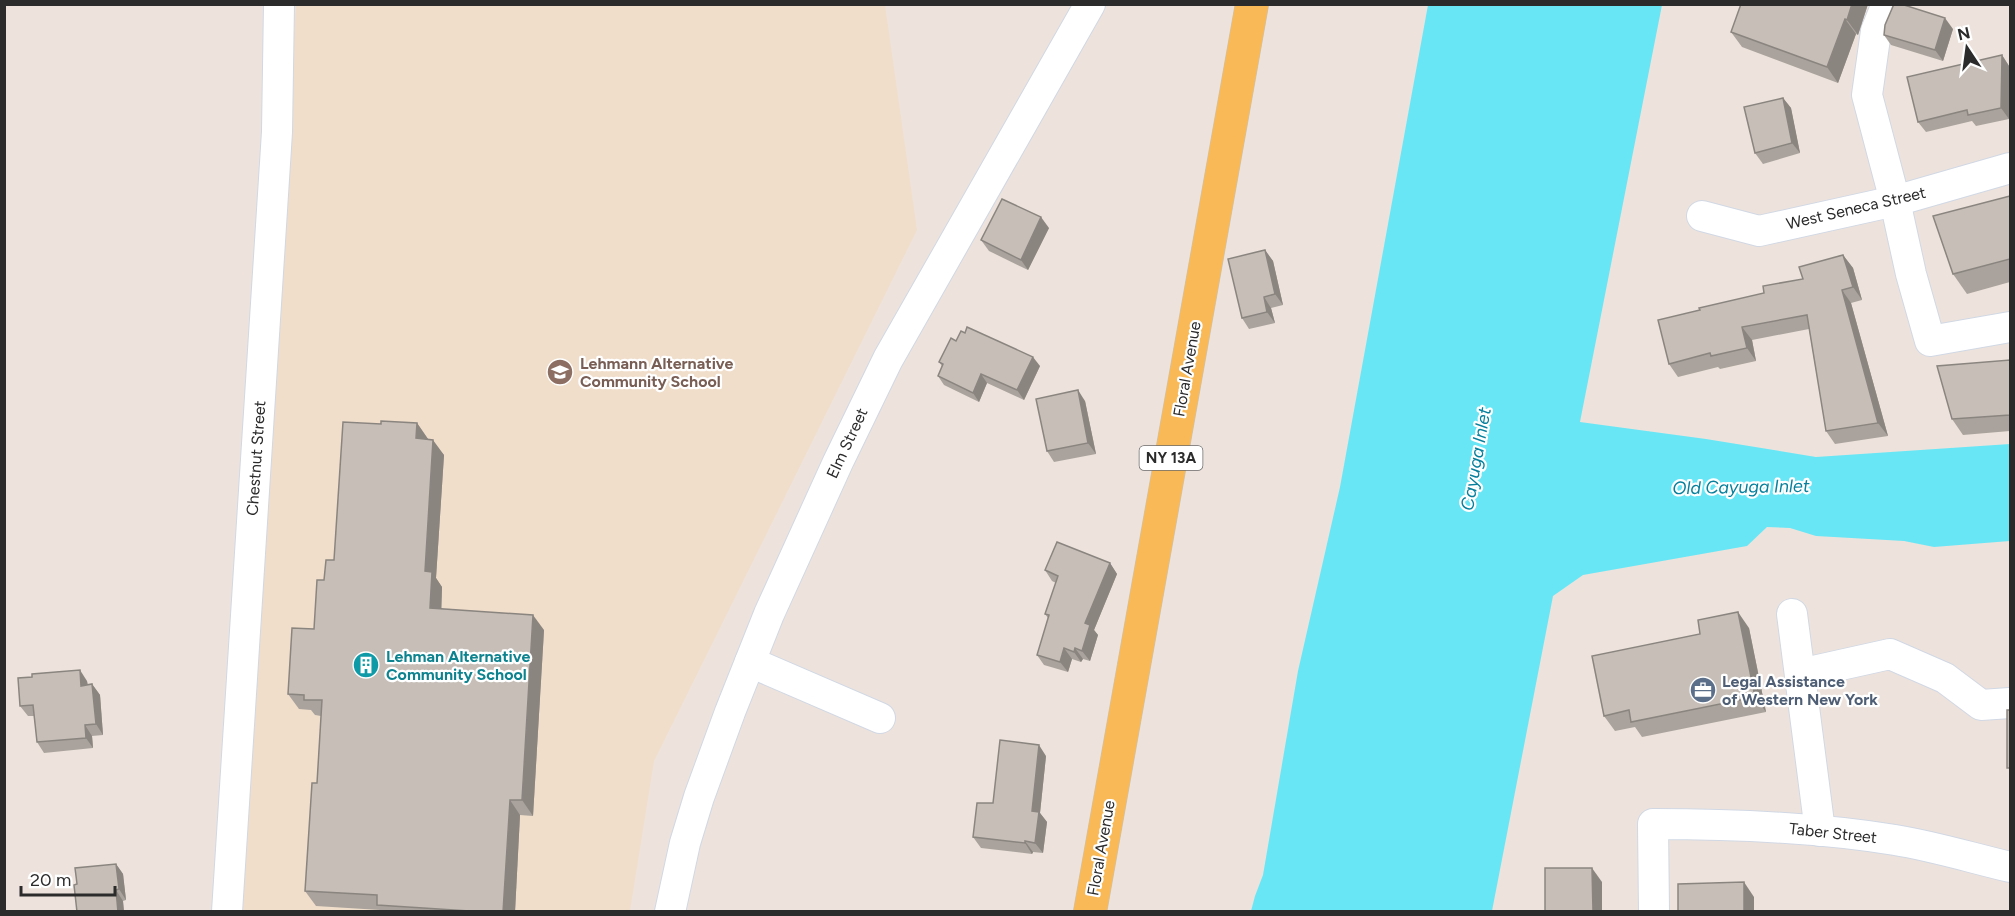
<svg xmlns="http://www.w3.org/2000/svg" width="2015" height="916" viewBox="0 0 2015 916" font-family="Figtree,sans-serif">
<rect width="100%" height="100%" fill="#ede3dc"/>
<polygon fill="#f0deca" points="296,5 885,5 917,230 654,761 630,911 240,912"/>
<polygon fill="#69e6f6" points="1428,5 1662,5 1580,422 1706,439 1816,457 2010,444 2010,541 1934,547 1904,541 1816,536 1790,528 1767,527 1747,546 1583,575 1553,596 1492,911 1251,911 1255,896 1263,875 1298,671 1340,487"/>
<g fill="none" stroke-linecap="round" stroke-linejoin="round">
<defs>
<g id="minor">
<polyline points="1887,4 1876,31 1867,95 1895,201 1911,274 1930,341 2010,327"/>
<polyline points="1702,216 1759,231 1895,201 2010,168"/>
<polyline points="1792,614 1820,831"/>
<polyline points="750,662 880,718"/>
<polyline points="1800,674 1890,654 1945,678 1981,705 2010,703"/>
<polyline points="227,912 277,132 279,4"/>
<polyline points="670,912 685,843 699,797 730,712 769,614 838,462 888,359 1090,4"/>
<path d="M 1654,912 L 1653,824 C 1733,824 1815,827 1895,840 C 1933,846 1972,858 2010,867"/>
</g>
<polyline id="major" points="1090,912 1252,4"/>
</defs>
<use href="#minor" stroke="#d1d8e4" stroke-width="32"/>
<use href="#major" stroke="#c4c4c4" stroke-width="34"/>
<use href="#minor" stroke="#fff" stroke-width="30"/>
<use href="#major" stroke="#f9b956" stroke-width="33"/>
</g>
<g fill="#aaa39d">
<polygon points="1741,4 1868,4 1858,35 1856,34 1838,83 1742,47 1731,32"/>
<polygon points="1953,29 1943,61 1891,45 1884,35"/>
<polygon points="2002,55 2009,66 2009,119 1976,126 1972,121 1926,132 1918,122"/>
<polygon points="1783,98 1791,108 1800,153 1763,164 1755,153"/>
<polygon points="2010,196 2010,282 1967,294 1953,274"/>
<polygon points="1049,228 1028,270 989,251 981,240"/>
<polygon points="1265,250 1273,261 1283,305 1271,308 1275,323 1249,329 1242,318"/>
<polygon points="1843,255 1853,268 1862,300 1851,303 1888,436 1835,444 1826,431 1809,329 1752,340 1756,361 1720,369 1718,367 1678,377 1669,364 1764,293 1803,279"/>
<polygon points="956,341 1040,366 1024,400 987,383 979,402 944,385 938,376 942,366 939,362"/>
<polygon points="2010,360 2010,431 1963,435 1952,419"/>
<polygon points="1085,401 1096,454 1054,462 1047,451"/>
<polygon points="417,423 428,439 444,455 436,578 442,587 441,609 544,630 533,816 520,815 515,912 381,912 380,910 316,906 305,891 317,783 321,716 315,715 311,710 299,709 288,694 314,629 324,580 334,560 381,424"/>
<polygon points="1110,563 1117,574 1094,630 1098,635 1090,661 1083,659 1081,662 1072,659 1068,672 1044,665 1037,655 1048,618 1045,614 1056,583 1052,581 1045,570"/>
<polygon points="1749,628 1766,712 1642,737 1635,727 1615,731 1604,716"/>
<polygon points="87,681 88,685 92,684 100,695 103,735 92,736 93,748 44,753 37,742 34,716 28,716 20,706"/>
<polygon points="1046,756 1040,813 1047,822 1043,853 1033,852 1032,854 981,848 973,837 993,803"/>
<polygon points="116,864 123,874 126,900 123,901 124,912 77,912 77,884"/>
</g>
<g fill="#8b8580">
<polygon points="1852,4 1868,4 1858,35 1847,20"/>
<polygon points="1945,18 1953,29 1943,61 1935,50"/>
<polygon points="1845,19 1856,34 1838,83 1827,67"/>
<polygon points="2002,55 2009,66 2009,119 2001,108"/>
<polygon points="1783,98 1791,108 1800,153 1792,143"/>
<polygon points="1041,217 1049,228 1028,270 1021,260"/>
<polygon points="1265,250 1273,261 1283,305 1275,294"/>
<polygon points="1843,255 1853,268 1862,300 1853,287"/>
<polygon points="1842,290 1851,303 1888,436 1878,423"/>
<polygon points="1264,297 1271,308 1275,323 1267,312"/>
<polygon points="1742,327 1752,340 1756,361 1747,348"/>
<polygon points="1033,357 1040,366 1024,400 1017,390"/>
<polygon points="981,374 987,383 979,402 973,393"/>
<polygon points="1078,390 1085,401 1096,454 1088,443"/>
<polygon points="417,423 428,439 427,454 416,438"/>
<polygon points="433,440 444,455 436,578 442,587 441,624 430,608 425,571"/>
<polygon points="1110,563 1117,574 1094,630 1098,635 1090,661 1082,651 1085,623"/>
<polygon points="1738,612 1749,628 1766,712 1755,697"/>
<polygon points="533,615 544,630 533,816 522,800"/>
<polygon points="1064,648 1072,659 1068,672 1060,662"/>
<polygon points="1075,648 1083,659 1081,662 1074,652"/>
<polygon points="80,670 87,681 89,696 81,686"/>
<polygon points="92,684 100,695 103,735 96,724"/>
<polygon points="85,725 92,736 93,748 86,738"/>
<polygon points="1039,745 1046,756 1040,813 1047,822 1043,853 1035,843 1032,811"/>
<polygon points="510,800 520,815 515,912 503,912"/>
<polygon points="1025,841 1033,852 1032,854 1025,843"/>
<polygon points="116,864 123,874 126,900 119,889"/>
<polygon points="1592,868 1602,882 1602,912 1593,912"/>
<polygon points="1744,882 1754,897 1754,912 1744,912"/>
<polygon points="116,890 123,901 124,912 118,912"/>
</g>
<g fill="#c6beb7" stroke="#8b8580" stroke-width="1.5">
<polygon points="1741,4 1852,4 1847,20 1845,19 1827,67 1731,32"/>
<polygon points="1894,4 1901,4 1945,18 1935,50 1884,35 1885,25"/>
<polygon points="2002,55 2001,108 1968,115 1967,110 1918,122 1907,77"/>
<polygon points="1783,98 1792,143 1755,153 1744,107"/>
<polygon points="2010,196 2010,259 1953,274 1933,216"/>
<polygon points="1002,199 1041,217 1021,260 981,240"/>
<polygon points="1265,250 1275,294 1264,297 1267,312 1242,318 1228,259"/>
<polygon points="1843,255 1853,287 1842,290 1878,423 1826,431 1807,315 1742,327 1747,348 1711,356 1710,353 1669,364 1658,320 1700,310 1699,308 1764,293 1763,286 1803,279 1799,267"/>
<polygon points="967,327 1033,357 1017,390 981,374 973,393 938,376 943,364 939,362 951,338 956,341 961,331 965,333"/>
<polygon points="2010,360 2010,415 1952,419 1937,366"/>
<polygon points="1078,390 1088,443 1047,451 1036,399"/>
<polygon points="381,421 417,423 416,438 433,440 425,571 432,572 430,608 533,615 522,800 510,800 503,912 485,912 377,905 377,895 305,891 312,783 317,783 322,700 304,700 304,695 288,694 292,628 314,629 317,580 324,580 326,560 334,560 343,422 381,424"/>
<polygon points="1057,542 1110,563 1085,623 1090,625 1082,651 1075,648 1074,652 1064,648 1060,662 1037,655 1049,615 1045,614 1058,576 1045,570"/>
<polygon points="1738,612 1755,697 1631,722 1629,710 1604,716 1592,656 1700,634 1698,620"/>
<polygon points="80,670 81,686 92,684 96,724 85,725 86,738 37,742 33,705 20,706 18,678 32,677 32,674"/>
<rect x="2007" y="710" width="3" height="58"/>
<polygon points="1000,740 1039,745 1032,811 1039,812 1035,843 1025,841 1025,843 973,837 977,803 993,803"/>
<polygon points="116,864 119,889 116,890 118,912 77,912 74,885 77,884 75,868"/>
<polygon points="1545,868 1592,868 1593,912 1545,912"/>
<polygon points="1744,882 1744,912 1678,912 1678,884"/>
</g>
<defs>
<symbol id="school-disc" viewBox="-11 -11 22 22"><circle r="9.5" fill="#8d6e63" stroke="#fff"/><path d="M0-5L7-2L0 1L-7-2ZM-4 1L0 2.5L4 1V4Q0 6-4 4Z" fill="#fff"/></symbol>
<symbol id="building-disc" viewBox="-11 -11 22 22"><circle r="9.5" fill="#0f9aa8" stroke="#fff"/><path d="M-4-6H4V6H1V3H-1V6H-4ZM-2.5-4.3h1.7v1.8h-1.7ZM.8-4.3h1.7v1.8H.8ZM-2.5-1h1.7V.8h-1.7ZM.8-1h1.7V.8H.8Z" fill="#fff"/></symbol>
<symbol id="office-disc" viewBox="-11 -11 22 22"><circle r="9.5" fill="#5c6f8a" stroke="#fff"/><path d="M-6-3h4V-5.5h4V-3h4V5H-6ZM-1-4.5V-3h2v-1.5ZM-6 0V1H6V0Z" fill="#fff"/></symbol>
</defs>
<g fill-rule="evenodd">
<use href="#school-disc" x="545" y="357" width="30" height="30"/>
<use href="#building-disc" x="351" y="650" width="30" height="30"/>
<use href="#office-disc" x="1688" y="675" width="30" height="30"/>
</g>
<g text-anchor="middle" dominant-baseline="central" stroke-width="4.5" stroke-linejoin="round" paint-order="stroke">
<rect fill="#fff" stroke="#6b6b6b" stroke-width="1.5" x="1139.5" y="446" width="63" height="24" rx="4.5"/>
<g font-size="15" font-weight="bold" fill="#2b2b2b">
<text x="1171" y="458">NY 13A</text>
</g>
<g font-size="16" fill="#2b2b2b" stroke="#fff">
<text transform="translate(1856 208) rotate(-13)">West Seneca Street</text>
<text transform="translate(1187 369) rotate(-80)">Floral Avenue</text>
<text transform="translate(847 443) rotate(-65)">Elm Street</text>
<text transform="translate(256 458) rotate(-86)">Chestnut Street</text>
<text transform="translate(1833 833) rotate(6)">Taber Street</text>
<text transform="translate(1101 848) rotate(-80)">Floral Avenue</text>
</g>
<g font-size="16" font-weight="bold" fill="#785e54" stroke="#fff" text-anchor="start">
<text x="580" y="363">Lehmann Alternative<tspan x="580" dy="18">Community School</tspan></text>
</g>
<g font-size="16" font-weight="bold" fill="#0d838f" stroke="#fff" text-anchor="start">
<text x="386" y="656">Lehman Alternative<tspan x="386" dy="18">Community School</tspan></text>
</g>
<g font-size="16" font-weight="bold" fill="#4e5e75" stroke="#fff" text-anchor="start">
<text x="1722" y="681">Legal Assistance<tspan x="1722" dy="18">of Western New York</tspan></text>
</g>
<g font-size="18" font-style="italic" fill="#06809d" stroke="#fff">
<text transform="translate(1476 459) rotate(-80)">Cayuga Inlet</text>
<text transform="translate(1741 487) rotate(-1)">Old Cayuga Inlet</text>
</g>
</g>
<rect width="2015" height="916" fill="none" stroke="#2b2b2b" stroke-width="12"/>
<g transform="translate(1967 48) rotate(347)" stroke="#ffffff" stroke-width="4.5" paint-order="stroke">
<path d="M0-4.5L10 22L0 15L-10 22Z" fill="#2b2b2b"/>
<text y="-9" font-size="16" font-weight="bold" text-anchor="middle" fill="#2b2b2b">N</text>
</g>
<path d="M21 886v9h94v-9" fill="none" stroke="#2b2b2b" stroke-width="3"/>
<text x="30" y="886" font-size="18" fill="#2b2b2b" stroke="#ffffff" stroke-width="4.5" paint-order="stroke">20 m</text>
</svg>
